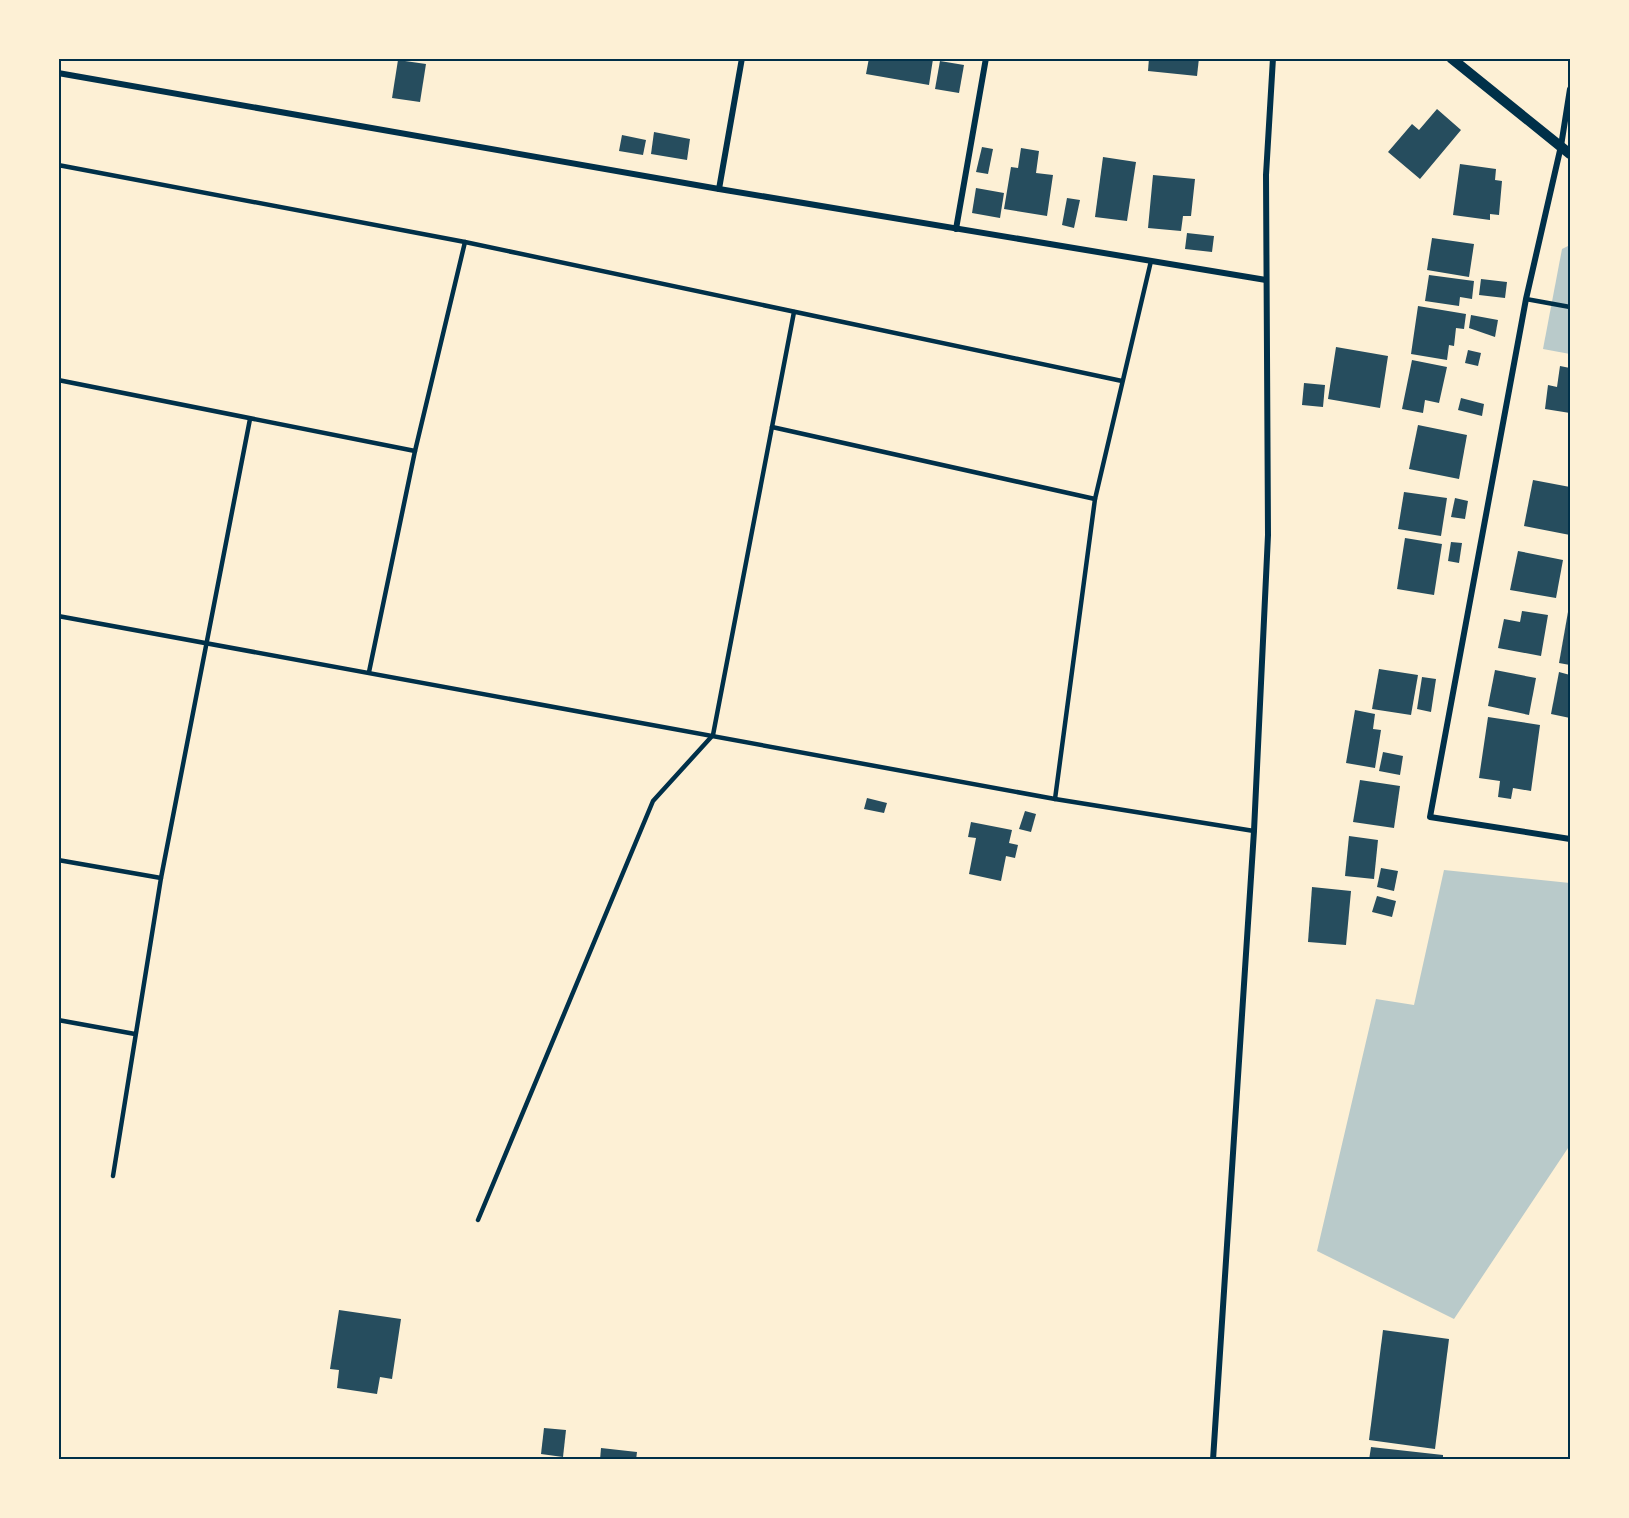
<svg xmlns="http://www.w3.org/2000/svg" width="1629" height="1518" viewBox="0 0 1629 1518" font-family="Ubuntu,sans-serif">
<rect width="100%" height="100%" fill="#fdf0d5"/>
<g fill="#b9caca">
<polygon points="1570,245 1570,354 1543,349 1562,249"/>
<polygon points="1444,870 1570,883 1570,1145 1454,1319 1317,1251 1376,999 1414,1005"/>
</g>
<g fill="#264d5e">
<polygon points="869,58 933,59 929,85 866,74"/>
<polygon points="1149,58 1199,58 1197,76 1148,71"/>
<polygon points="398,60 426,64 420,102 392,98"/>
<polygon points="940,61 964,65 959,93 935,89"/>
<polygon points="1437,109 1461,130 1420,179 1388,152 1412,124 1419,130"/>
<polygon points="654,132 690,139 687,160 651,154"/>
<polygon points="622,135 646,140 643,155 619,151"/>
<polygon points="982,147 993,149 988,174 976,172"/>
<polygon points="1021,148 1039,151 1036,173 1053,175 1047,216 1004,209 1011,167 1018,168"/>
<polygon points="1103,157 1136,162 1127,221 1095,217"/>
<polygon points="1460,164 1496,169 1495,180 1502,181 1499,215 1490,214 1490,220 1453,215"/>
<polygon points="1153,175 1195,179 1191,216 1183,216 1181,231 1148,228"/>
<polygon points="976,188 1004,193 1000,218 972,213"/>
<polygon points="1067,198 1080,200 1074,228 1062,225"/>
<polygon points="1187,233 1214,236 1212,252 1185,249"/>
<polygon points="1432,238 1474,244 1469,277 1427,270"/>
<polygon points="1429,275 1474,281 1472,299 1460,297 1459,306 1425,301"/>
<polygon points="1481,279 1507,282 1505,298 1479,295"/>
<polygon points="1418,306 1466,314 1464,329 1456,328 1454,346 1449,345 1447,360 1411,354"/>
<polygon points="1471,315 1498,320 1495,337 1469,328"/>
<polygon points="1336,347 1388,356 1380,408 1328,399"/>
<polygon points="1468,350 1481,353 1478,366 1465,363"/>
<polygon points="1412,360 1447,367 1439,403 1425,400 1423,413 1402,409"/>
<polygon points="1560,366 1570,368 1570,413 1545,409 1548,385 1557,387"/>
<polygon points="1304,383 1325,385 1323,407 1302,405"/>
<polygon points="1461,398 1484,404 1482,416 1458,410"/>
<polygon points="1418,425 1467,435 1459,479 1409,469"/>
<polygon points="1533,480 1570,487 1570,535 1524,526"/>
<polygon points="1404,492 1447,498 1441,536 1398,529"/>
<polygon points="1455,498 1468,501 1465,519 1451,517"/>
<polygon points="1405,538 1442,544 1434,595 1397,589"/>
<polygon points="1451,542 1462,543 1459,563 1448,561"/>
<polygon points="1518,551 1563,560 1556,598 1510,590"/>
<polygon points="1522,611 1548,615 1541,656 1498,648 1504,619 1520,622"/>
<polygon points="1568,612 1570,613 1570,665 1559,663"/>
<polygon points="1379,669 1418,675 1411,715 1372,709"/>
<polygon points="1495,670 1536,678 1529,715 1488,706"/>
<polygon points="1559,672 1570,675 1570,718 1551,714"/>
<polygon points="1422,677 1436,679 1431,712 1417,709"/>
<polygon points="1355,710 1375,714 1373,729 1381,730 1375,768 1346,763"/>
<polygon points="1488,717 1540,725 1531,791 1513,788 1511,799 1498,797 1500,781 1479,778"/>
<polygon points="1383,752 1403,756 1400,775 1379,771"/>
<polygon points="1360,780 1400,786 1394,828 1353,822"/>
<polygon points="867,798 887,803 884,813 864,809"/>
<polygon points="1025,811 1036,814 1031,832 1019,829"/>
<polygon points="971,822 1012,830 1009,843 1018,845 1015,858 1006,856 1001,881 969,874 976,838 968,837"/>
<polygon points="1349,836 1378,840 1374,879 1345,876"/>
<polygon points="1381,868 1398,871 1394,891 1377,887"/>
<polygon points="1312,887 1351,891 1346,945 1308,942"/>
<polygon points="1377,896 1396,901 1392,917 1372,912"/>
<polygon points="339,1310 401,1319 392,1379 380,1377 377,1394 337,1388 339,1370 330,1369"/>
<polygon points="1383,1330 1449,1339 1435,1449 1369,1440"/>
<polygon points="544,1428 566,1430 563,1457 541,1454"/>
<polygon points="1371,1447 1443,1455 1443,1460 1369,1460"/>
<polygon points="601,1448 637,1452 636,1460 600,1460"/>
</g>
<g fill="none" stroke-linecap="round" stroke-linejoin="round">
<g stroke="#003049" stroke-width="4.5">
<polyline points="58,165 465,242 1122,381"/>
<polyline points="1526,299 1570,307"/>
<polyline points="58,380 415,451"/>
<polyline points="772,427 1095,499"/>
<polyline points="58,616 1055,799 1254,831"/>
<polyline points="369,672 415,451 465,242"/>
<polyline points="1055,799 1095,499 1151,261"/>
<polyline points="58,860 161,878"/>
<polyline points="58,1020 135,1034"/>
<polyline points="113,1176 161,878 250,419"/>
<polyline points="478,1220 653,801 713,735 794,312"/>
</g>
<g stroke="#003049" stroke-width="6">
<polyline points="58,73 719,189 1266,280"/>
<polyline points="1570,89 1561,146 1526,299 1430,817 1570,839"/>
<polyline points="719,189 742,58"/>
<polyline points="956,229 986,58"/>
<polyline points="1213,1460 1254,831 1268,535 1266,175 1273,58"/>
</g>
<polyline stroke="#003049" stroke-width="10" points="1451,58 1570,154"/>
</g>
<rect width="1629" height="1518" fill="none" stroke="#fdf0d5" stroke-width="120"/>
<rect x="60" y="60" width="1509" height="1398" fill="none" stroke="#003049" stroke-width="2"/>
</svg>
